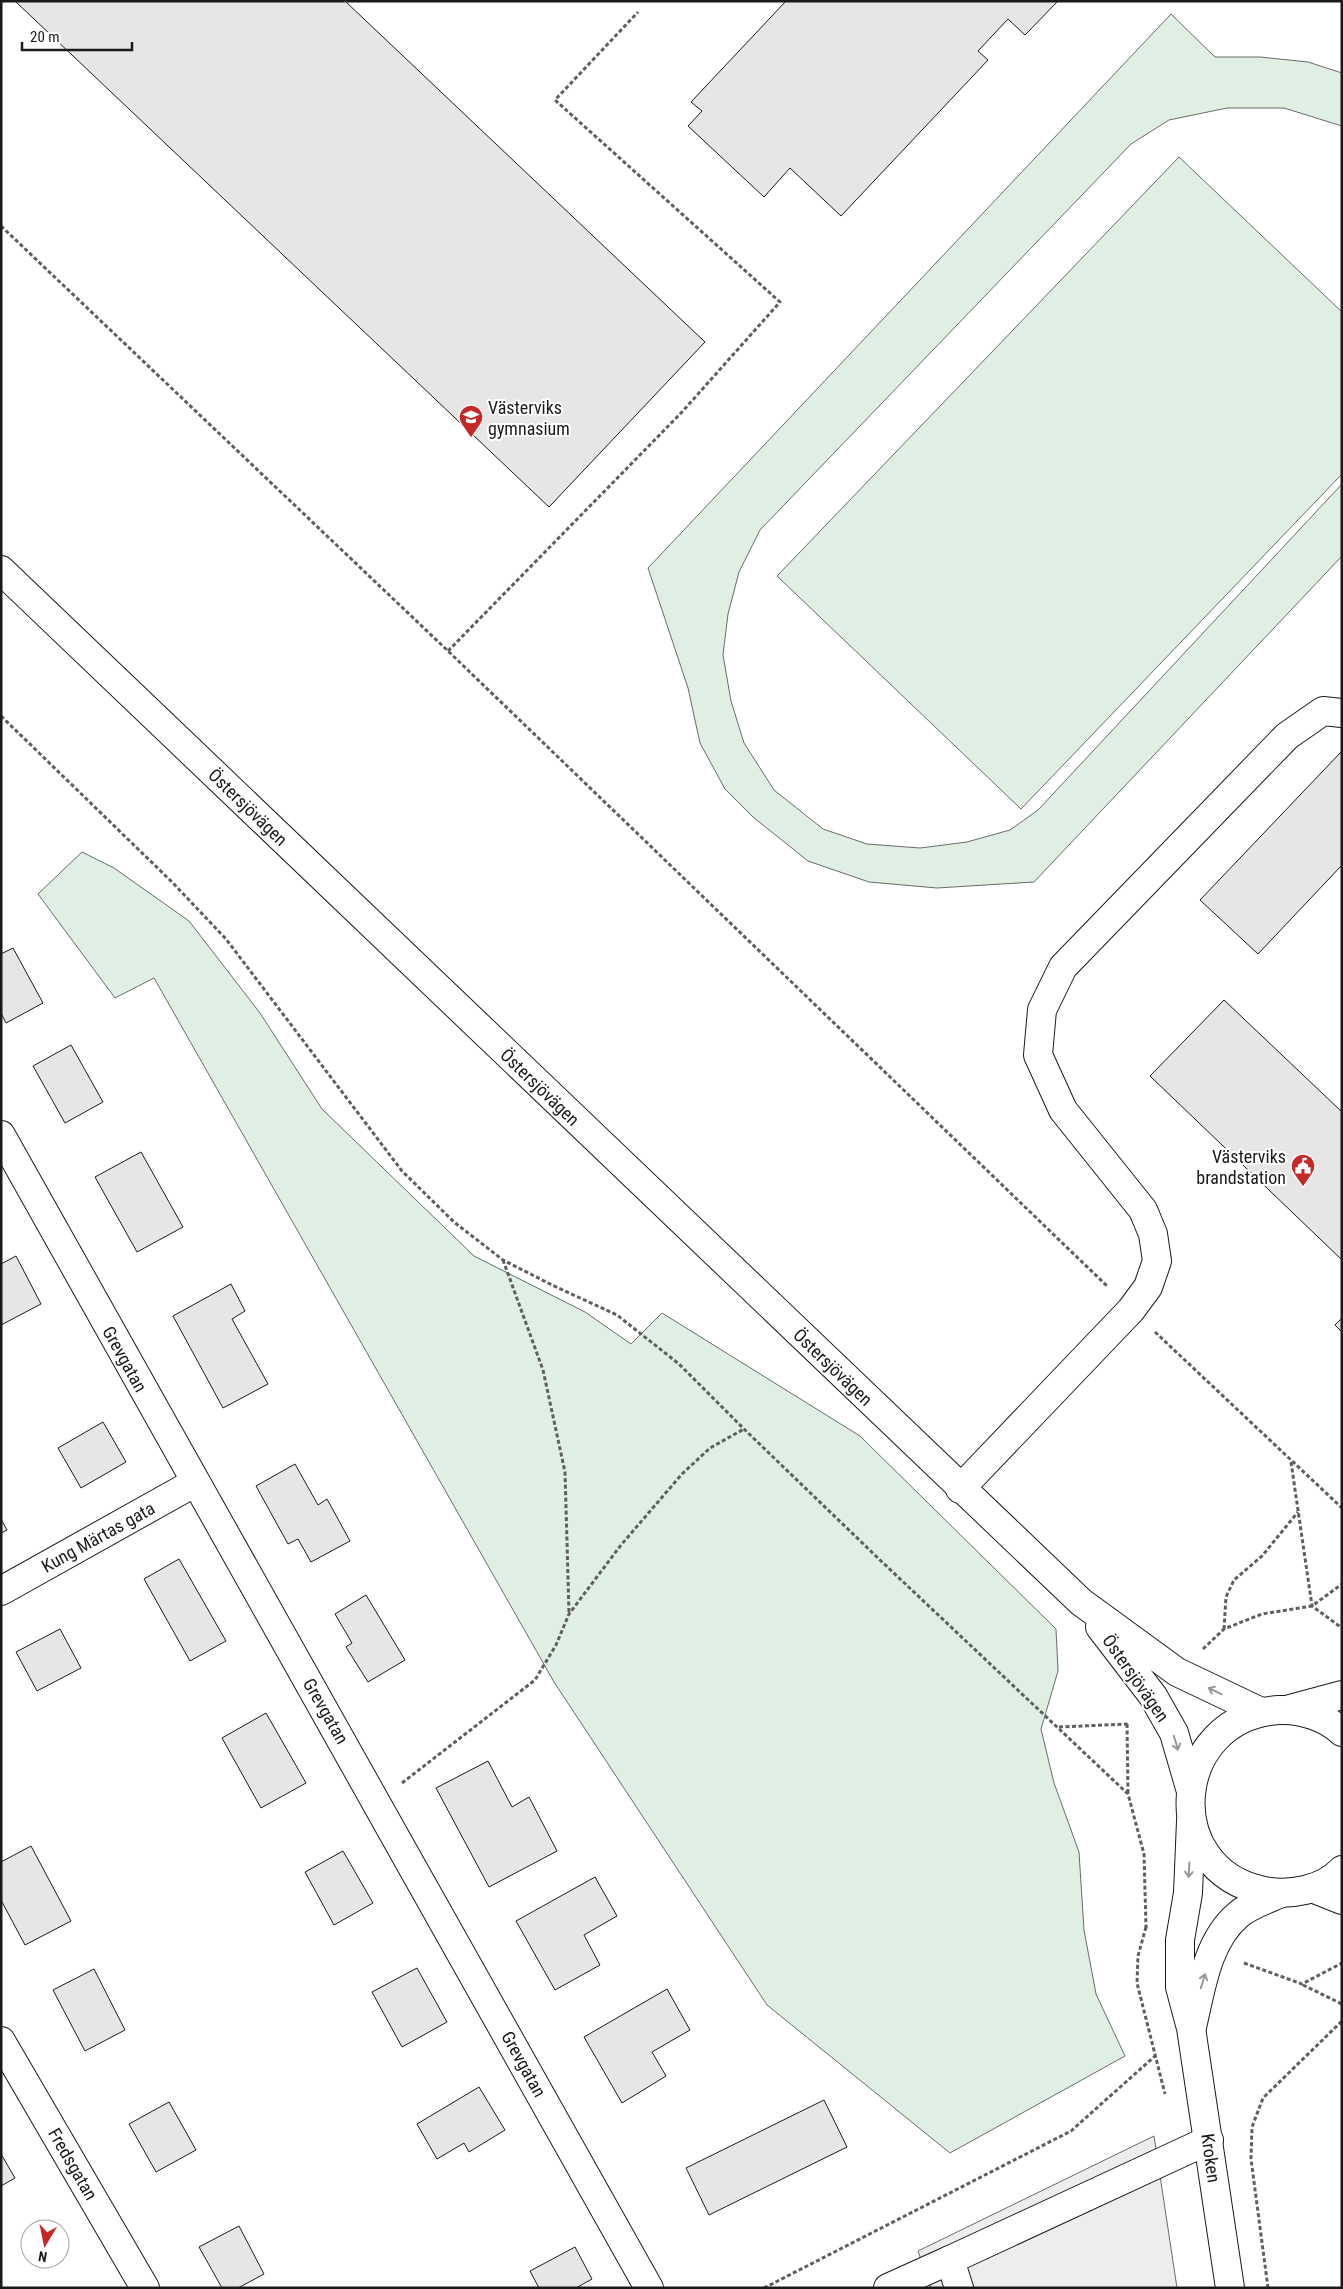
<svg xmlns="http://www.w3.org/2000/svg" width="1343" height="2289" viewBox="0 0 1343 2289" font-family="'Roboto Condensed',sans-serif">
<rect width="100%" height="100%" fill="#fff"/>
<g fill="#e0efe3" stroke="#6a6a6a">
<polygon points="1171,14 1215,57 1260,57 1308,62 1342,73 1342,126 1284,108 1227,108 1169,120 1131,144 760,530 739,572 728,614 723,655 731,701 744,743 774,790 823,829 867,844 920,848 967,842 1010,830 1038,810 1342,484 1342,556 1034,882 937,888 869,882 808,861 753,817 725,789 700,743 688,688 648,568"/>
<polygon points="1179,157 1342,312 1342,474 1021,809 777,576"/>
<polygon points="82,852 114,868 189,921 260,1013 322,1109 474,1256 585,1312 631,1344 662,1313 860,1436 1056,1629 1058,1671 1041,1729 1054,1783 1079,1852 1084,1930 1096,1994 1125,2056 950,2153 767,2005 554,1682 154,978 115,998 38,894"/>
</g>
<polygon fill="#ededed" stroke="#6a6a6a" points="1154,2136 1177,2288 931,2288 918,2251"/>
<g fill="#e6e6e6" stroke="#1a1a1a">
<polygon points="15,1 345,1 705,342 549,507"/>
<polygon points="786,1 1058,1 1025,35 1008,19 978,51 988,60 841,216 790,168 764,197 688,126 702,111 691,102"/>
<polygon points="1342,751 1342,865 1258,954 1200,900"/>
<polygon points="13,948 43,1003 6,1023 1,1013 1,954"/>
<polygon points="1224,1000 1342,1112 1342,1260 1150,1076"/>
<polygon points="71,1045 103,1102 65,1123 33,1066"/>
<polygon points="141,1152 183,1227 137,1252 95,1177"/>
<polygon points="16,1256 41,1304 1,1325 1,1264"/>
<polygon points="231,1284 245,1311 232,1319 268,1384 223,1408 173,1316"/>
<polygon points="1342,1318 1342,1332 1335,1325"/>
<polygon points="103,1422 126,1462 81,1488 58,1448"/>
<polygon points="295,1464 318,1505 327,1499 350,1541 311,1562 298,1539 288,1544 256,1486"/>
<polygon points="1,1519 7,1530 1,1533"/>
<polygon points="179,1559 226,1641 190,1661 144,1579"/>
<polygon points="366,1595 405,1660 368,1682 346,1647 352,1643 335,1614"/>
<polygon points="60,1629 81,1668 37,1691 16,1652"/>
<polygon points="266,1713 306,1783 261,1808 222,1738"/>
<polygon points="488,1761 512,1807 529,1797 557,1851 489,1887 436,1788"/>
<polygon points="31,1846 71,1921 25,1945 1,1900 1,1862"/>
<polygon points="343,1851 373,1903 334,1925 305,1872"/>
<polygon points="595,1877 617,1916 584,1935 600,1965 555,1990 516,1921"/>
<polygon points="417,1968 447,2022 402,2047 372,1992"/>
<polygon points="94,1969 125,2030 85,2051 53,1990"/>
<polygon points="667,1989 690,2030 652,2052 666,2076 622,2103 584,2037"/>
<polygon points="479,2087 505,2130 469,2152 464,2143 437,2159 417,2124"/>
<polygon points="824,2100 847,2147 709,2215 686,2168"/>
<polygon points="169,2102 196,2150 156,2172 129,2124"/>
<polygon points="1,2154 15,2178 1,2186"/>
<polygon points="239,2226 264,2274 238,2288 222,2288 199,2247"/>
<polygon points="575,2247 592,2279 576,2288 539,2288 530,2271"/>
</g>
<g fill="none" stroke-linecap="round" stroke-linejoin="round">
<defs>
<g id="minor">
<path d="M 1,1135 C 215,1521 434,1903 649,2288"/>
<polyline points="960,1489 1131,1310 1148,1287 1157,1261 1153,1234 1143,1210 1063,1110 1038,1055 1042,1010 1063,967 1287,736 1323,711 1342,713"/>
<polyline points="1,1591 194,1483"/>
<polyline points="1,2041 145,2288"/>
<polyline points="888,2288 950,2260"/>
<polyline points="959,2288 950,2260 1209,2140"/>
</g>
<g id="major">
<polyline points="1,570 1081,1602 1177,1672 1259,1711"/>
<polyline points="1100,1627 1153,1696 1174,1733 1190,1788"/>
<polyline points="1290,1709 1342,1695"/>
<path d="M 1342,1732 C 1326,1717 1301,1709 1279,1710 C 1170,1717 1158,1870 1264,1891 C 1290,1896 1323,1890 1342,1870"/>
<polyline points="1191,1821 1188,1893 1180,1940 1180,1987 1191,2028 1230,2288"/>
<polyline points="1312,1888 1342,1900"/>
<path d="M 1192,2027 C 1201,1989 1207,1941 1238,1915 C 1249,1905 1266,1900 1279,1894"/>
</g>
</defs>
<use href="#minor" stroke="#1a1a1a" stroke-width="30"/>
<use href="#major" stroke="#1a1a1a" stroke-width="30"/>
<g stroke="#5f5f5f" stroke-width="3" stroke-dasharray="4 2.5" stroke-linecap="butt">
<polyline points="1,226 448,651 1107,1286"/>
<polyline points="448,651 682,412 780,302 555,100 638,12"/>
<polyline points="1,716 172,882 226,939 402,1171 454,1222 503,1260 552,1285 617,1315 679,1364 744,1429 880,1560 1128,1794 1144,1854 1146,1927 1149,1928"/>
<polyline points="503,1260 543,1370 565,1472 569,1613"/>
<polyline points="1155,1332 1342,1508"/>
<polyline points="1291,1462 1312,1606 1342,1628"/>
<polyline points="1224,1629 1226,1597 1234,1580 1262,1556 1298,1512"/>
<polyline points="1203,1649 1224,1629 1262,1614 1312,1606 1342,1584"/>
<polyline points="1127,1724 1128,1793"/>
<polyline points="1059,1727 1127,1724 1129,1722"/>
<polyline points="402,1783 535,1680 556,1645 569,1614 621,1545 682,1474 710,1448 744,1429"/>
<polyline points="1146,1927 1138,1956 1137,1983 1165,2094"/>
<polyline points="1244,1963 1302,1984 1342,1963"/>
<polyline points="1303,1985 1342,2004"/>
<polyline points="764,2288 1071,2131 1155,2056"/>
<polyline points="1268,2288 1251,2159 1252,2127 1263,2098 1342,2021"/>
</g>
<use href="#minor" stroke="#fff" stroke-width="28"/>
<use href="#major" stroke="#fff" stroke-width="28"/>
</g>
<defs><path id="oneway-shaft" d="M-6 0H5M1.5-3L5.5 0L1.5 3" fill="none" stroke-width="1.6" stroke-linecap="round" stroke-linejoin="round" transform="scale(1.25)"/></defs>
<g stroke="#989898">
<use href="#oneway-shaft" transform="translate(1215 1691) rotate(-154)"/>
<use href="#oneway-shaft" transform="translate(1176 1743) rotate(73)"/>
<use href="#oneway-shaft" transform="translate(1189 1870) rotate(93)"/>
<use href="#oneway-shaft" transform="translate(1203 1981) rotate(-73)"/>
</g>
<defs>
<symbol id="school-pin" viewBox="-11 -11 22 30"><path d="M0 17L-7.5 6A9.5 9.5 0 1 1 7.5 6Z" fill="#c62828" stroke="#fff"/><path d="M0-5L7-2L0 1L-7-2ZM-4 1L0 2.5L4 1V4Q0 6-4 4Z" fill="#fff"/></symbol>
<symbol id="civic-pin" viewBox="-11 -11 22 30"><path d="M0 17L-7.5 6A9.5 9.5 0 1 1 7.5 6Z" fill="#c62828" stroke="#fff"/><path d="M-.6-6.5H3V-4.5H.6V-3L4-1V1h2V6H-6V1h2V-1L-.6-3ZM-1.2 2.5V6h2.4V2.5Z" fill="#fff"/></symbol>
</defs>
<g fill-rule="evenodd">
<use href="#school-pin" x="457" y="403" width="28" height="38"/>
<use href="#civic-pin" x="1289" y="1152" width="28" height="38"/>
</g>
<g text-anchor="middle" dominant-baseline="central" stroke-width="4" stroke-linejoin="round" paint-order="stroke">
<g font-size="18" fill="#1a1a1a" stroke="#fff" text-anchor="start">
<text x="488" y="407">Västerviks<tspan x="488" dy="21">gymnasium</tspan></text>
<text x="1286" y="1156" text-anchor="end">Västerviks<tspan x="1286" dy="21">brandstation</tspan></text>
</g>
<g font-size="18" fill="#1a1a1a" stroke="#fff">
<text transform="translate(248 807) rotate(44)">Östersjövägen</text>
<text transform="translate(540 1087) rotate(44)">Östersjövägen</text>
<text transform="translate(125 1359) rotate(61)">Grevgatan</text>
<text transform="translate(833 1367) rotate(44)">Östersjövägen</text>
<text transform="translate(98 1537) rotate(-29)">Kung Märtas gata</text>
<text transform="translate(1136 1678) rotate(55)">Östersjövägen</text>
<text transform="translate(326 1711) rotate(60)">Grevgatan</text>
<text transform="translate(524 2064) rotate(61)">Grevgatan</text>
<text transform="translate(1211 2158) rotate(82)">Kroken</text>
<text transform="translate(73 2164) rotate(60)">Fredsgatan</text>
</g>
</g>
<rect width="1343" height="2289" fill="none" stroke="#1a1a1a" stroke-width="5"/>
<g transform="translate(45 2244) rotate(190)"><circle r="24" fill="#ffffff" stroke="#a3a3a3"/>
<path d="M0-4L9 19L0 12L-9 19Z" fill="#c62828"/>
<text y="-8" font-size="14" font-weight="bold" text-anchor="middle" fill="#1a1a1a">N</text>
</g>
<path d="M22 42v8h110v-8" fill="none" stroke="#1a1a1a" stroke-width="2.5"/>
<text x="30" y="42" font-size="15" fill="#1a1a1a" stroke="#ffffff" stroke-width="4" paint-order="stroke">20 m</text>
</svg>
